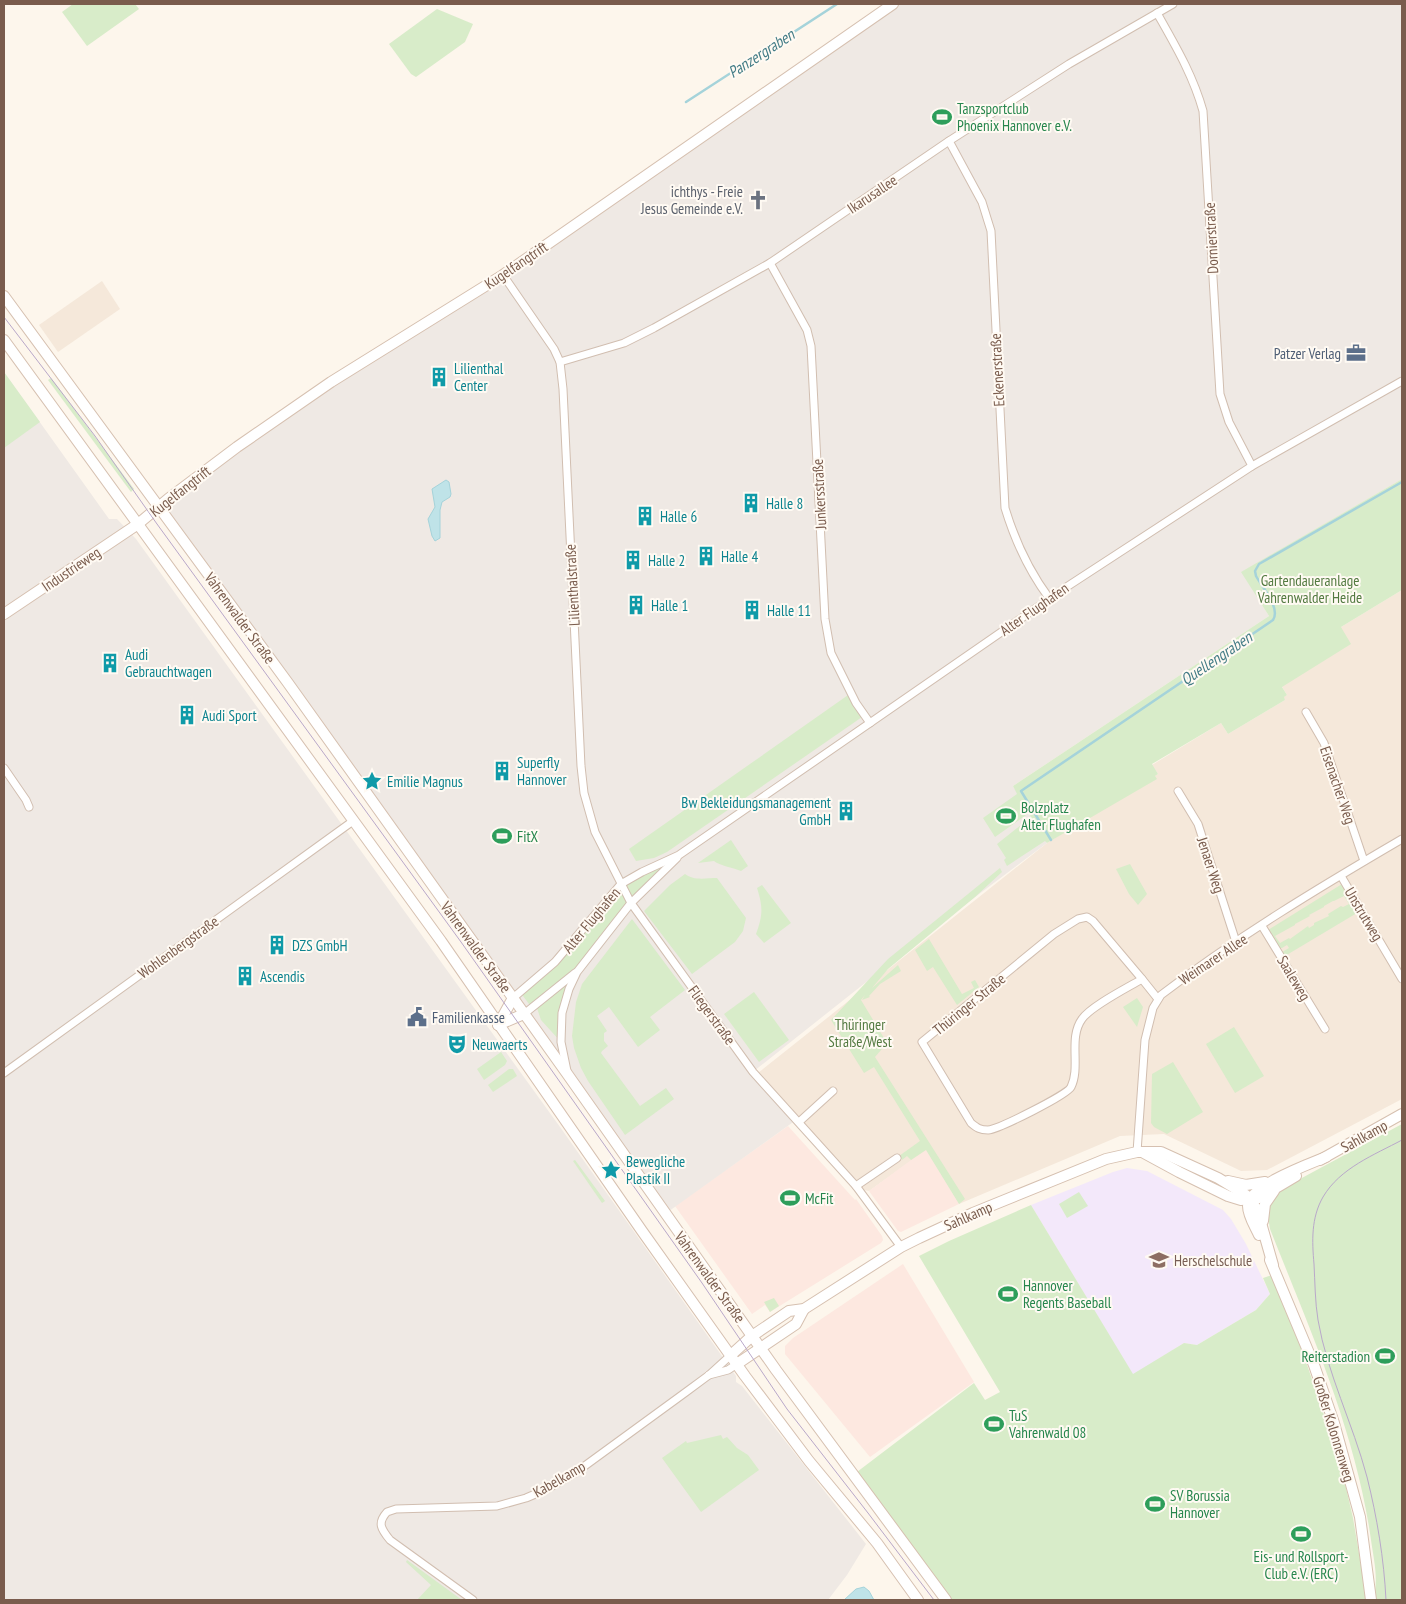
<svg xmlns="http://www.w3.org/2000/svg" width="1406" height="1604" viewBox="0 0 1406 1604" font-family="'PT Sans Narrow',sans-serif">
<rect width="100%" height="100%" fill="#fdf6ec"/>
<g fill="#f5e8da">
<polygon points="102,281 120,309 58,352 39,325"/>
<polygon points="1402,590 1402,1099 1267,1170 1241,1171 1164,1134 1120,1136 959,1204 926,1150 869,1191 858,1189 758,1073 1047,843 1158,774 1152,765 1221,723 1228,734 1285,700 1283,697 1287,695 1281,685 1341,627"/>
</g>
<g fill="#fde8e0">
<polygon points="788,1126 855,1200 856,1199 882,1236 883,1240 881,1243 770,1312 765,1305 752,1314 675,1206"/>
<polygon points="926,1149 959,1204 901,1232 898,1231 869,1191"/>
<polygon points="903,1264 974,1382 870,1457 785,1354 785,1346 793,1338"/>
</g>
<g fill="#efe9e4">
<polygon points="893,4 1402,4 1402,479 1242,572 1269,616 1013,786 1047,843 942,922 754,1071 796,1120 665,1214 158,506 237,447 461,302"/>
<polygon points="4,372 109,519 117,519 136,539 560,1127 736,1376 736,1382 742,1386 866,1544 847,1575 828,1600 4,1600"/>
</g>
<polygon fill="#f3e8fa" points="1127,1168 1147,1171 1223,1210 1231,1219 1246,1244 1270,1294 1256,1310 1197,1345 1184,1343 1133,1375 1031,1205 1113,1172"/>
<g fill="#d8ecc9" fill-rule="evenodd">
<polygon points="73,4 135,4 139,9 87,46 62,12"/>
<polygon points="437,9 473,24 465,42 416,77 411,74 389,44"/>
<polygon points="4,372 40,422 4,448"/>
<polygon points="51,378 134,489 131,492 48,380"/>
<polygon points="1402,479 1402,590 1341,627 1351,644 1282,687 1287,695 1284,697 1285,700 1228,734 1221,723 1152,764 1158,774 1155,776 1157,779 1047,843 1045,841 1007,866 1004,860 1006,858 997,844 1031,817 1029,813 995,837 983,818 1017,794 1013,786 1269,616 1241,572"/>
<polygon points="851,693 865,715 667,852 654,858 636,861 629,849"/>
<path d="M 731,840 L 748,866 L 741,871 C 732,867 720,866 714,861 L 698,863 Z"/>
<polygon points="679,855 645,888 569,987 561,1042 541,1020 536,1005 532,1008 520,992 555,962 621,884"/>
<polygon points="1130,864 1147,894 1138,905 1129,894 1116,869"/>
<polygon points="1000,868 1002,872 975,897 888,969 872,988 898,965 901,971 880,984 869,996 870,997 862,1000 865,995 861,1000 887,1043 875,1057 965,1199 959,1204 926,1150 911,1160 907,1156 902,1160 899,1156 920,1141 874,1067 864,1073 831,1020 888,959"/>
<path d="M 685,874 C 694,881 706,878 717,878 L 746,918 L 743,931 L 735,942 L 692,974 L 644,911 L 670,885 Z"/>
<path d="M 1342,884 L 1358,910 L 1357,913 L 1285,956 L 1282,952 L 1289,948 L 1287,945 L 1282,948 L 1279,948 L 1268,930 ZM 1344,896 L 1349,904 L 1343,907 L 1341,906 L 1328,914 L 1329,916 L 1314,923 L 1314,925 L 1309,928 L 1308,926 L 1290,939 L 1289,938 L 1280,943 L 1275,936 L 1295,925 L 1295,924 L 1310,916 L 1309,915 L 1324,907 L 1324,906 L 1333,901 L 1334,901 Z"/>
<path d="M 762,885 L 791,923 L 764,943 L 756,934 C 763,915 763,907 757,888 Z"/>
<polygon points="632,919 685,990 650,1017 660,1030 638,1047 609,1007 597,1016 607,1031 604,1033 604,1041 608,1046 602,1051 601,1053 640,1106 666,1088 674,1099 625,1135 588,1081 581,1068 574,1048 572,1036 576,1002 582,984"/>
<polygon points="929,939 962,994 974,988 971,982 975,980 979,987 957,1005 933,967 927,971 915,950"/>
<polygon points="754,992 789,1040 759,1062 724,1014"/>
<polygon points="1137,998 1143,1007 1137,1027 1123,1007"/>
<polygon points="1234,1027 1264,1076 1235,1093 1206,1044"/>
<polygon points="501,1052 507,1061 505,1065 484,1080 477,1069"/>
<polygon points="1173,1062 1203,1112 1167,1134 1154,1127 1151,1123 1152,1074"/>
<polygon points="509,1069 513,1069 517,1076 493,1092 488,1085"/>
<path d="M 1402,1124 L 1402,1600 L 1373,1600 C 1379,1580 1374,1561 1371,1540 C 1356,1432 1310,1330 1270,1229 C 1266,1207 1270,1199 1287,1186 Z"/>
<polygon points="575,1160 605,1201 602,1203 573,1161"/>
<polygon points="1079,1192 1088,1206 1067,1218 1059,1204"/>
<polygon points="1031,1205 1133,1374 1184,1343 1197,1345 1256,1310 1270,1294 1263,1278 1272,1275 1300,1344 1340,1462 1353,1518 1363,1577 1370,1600 946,1600 853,1475 974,1383 985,1400 1000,1392 919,1256 949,1241"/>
<polygon points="774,1298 779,1306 770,1312 764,1302"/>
<polygon points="721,1435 723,1439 727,1437 737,1448 748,1455 759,1470 701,1512 662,1458 686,1441 687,1443"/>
<polygon points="407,1560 462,1600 417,1600 431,1585 406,1562"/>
</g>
<g fill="#bfe3e8" stroke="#a5d3da">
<polygon points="446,480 449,482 451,494 450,497 442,502 440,510 440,538 435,541 432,536 428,519 435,507 432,489"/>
<polygon points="864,1587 869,1591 874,1600 844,1600 856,1589"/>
</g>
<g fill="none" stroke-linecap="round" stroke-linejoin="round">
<g stroke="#a5d3da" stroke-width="2.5">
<polyline points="686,102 837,4"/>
<path d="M 1051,840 L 1021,791 L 1273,620 C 1281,608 1262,587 1256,576 L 1255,571 L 1259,564 L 1402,482"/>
</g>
<defs>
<g id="street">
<path d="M 1157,13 C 1175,45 1193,75 1203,111 L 1220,394 L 1229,422 L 1252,466"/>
<path d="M 949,141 L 982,202 L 991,231 L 1005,508 C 1015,541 1029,571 1049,598"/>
<polyline points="770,263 807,330 811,346 825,619 831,653 856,703 870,723"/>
<polyline points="503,275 554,349 560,362 563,389 581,766 584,793 595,832 631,903 753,1072 856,1186 901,1247"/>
<polyline points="560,362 624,343 654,328 770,263 949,141 1069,64 1173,4"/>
<polyline points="1306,712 1324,743 1364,861"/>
<polyline points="4,768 26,800 29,807"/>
<polyline points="1178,791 1198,824 1236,942"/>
<polyline points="1341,876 1402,979"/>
<path d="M 1087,917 L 1093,921 L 1142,979 C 1127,988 1091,1006 1082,1019 C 1068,1038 1081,1067 1071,1087 C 1067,1095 999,1129 988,1130 C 980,1130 977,1128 971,1123 L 922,1042 L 1054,934 L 1078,919 Z"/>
<polyline points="1262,926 1325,1029"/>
<polyline points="1142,979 1158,999"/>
<polyline points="513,998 555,962 621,884 642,872 679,855 1068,586 1252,466 1402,381"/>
<polyline points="524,1014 575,973"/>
<polyline points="567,1071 561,1042 562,1013 569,989 577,972 631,903 677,858"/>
<polyline points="4,1073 353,821"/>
<polyline points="799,1122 833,1091"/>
<path d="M 1137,1152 L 1145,1040 L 1153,1008 L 1161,995 C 1237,937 1320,887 1402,839"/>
<polyline points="856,1186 897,1158"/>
<polyline points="709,1375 728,1370 737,1364"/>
<path d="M 473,1600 L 390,1540 C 381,1529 377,1523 387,1512 L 396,1509 L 497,1506 L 526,1498 L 547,1489 L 575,1473 L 686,1392 L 709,1375 L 731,1355"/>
</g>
<g id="secondary">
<polyline points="4,296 288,683 568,1075 776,1370 946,1600"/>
<polyline points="4,340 441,941 642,1231 745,1376 809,1461 877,1543 918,1600"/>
<polyline points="4,614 138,524 168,499 237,447 331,382 503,275 893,4"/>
<polyline points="498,1025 513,998"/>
<polyline points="498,1025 524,1014"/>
<polyline points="1144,1153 1179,1172 1228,1196 1241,1200 1259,1198 1296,1176"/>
<polyline points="1320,1160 1402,1114"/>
<polyline points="1228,1181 1246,1185 1265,1182"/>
<polyline points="1263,1221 1265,1204 1274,1191"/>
<path d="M 1259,1235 C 1255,1226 1248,1216 1248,1206 C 1248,1186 1309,1164 1326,1157"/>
<polyline points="1270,1260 1314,1365 1334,1423 1360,1517 1371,1600"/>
<polyline points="731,1355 752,1336 789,1311 804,1309 901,1247 919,1238 973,1213 1106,1159 1137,1152 1161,1152 1218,1178 1246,1195 1257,1209 1273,1265"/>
<polyline points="737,1364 796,1324 804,1309"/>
</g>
</defs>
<use href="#street" stroke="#d1beb0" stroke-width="9"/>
<use href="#secondary" stroke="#d6c0b0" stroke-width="12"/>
<use href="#street" stroke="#fff" stroke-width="7"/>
<use href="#secondary" stroke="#fff" stroke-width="10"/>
<g stroke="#b9a8c9" stroke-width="1">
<polyline points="4,317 95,436 157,524 461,942 702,1283 787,1409 868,1513 934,1600"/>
<path d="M 1386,1600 C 1384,1559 1377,1517 1367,1477 C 1353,1424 1327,1373 1318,1320 C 1315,1302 1315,1282 1314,1264 C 1312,1241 1311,1218 1323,1197 C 1340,1168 1374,1155 1402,1140"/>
</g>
</g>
<defs>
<symbol id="stadium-bare" viewBox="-9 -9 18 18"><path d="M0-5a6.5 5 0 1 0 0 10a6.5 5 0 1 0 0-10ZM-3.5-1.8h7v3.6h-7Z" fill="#2e9e5b" stroke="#fffaf3" stroke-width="2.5" paint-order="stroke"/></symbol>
<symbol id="church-bare" viewBox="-9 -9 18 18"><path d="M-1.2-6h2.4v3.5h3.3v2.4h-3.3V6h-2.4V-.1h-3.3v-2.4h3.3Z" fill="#6b7280" stroke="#fffaf3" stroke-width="2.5" paint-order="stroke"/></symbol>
<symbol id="office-bare" viewBox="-9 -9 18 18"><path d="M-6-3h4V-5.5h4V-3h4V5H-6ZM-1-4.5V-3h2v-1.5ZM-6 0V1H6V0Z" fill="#5c6f8a" stroke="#fffaf3" stroke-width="2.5" paint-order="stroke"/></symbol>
<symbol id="building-bare" viewBox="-9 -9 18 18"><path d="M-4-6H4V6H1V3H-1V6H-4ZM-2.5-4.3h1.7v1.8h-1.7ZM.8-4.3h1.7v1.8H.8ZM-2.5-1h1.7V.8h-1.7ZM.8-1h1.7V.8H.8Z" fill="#0f9aa8" stroke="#fffaf3" stroke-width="2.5" paint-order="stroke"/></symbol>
<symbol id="sight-bare" viewBox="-9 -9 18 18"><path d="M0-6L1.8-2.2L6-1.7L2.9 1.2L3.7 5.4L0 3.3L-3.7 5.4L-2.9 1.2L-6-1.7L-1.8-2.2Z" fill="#0f9aa8" stroke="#fffaf3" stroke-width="2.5" paint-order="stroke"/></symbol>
<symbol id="civic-bare" viewBox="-9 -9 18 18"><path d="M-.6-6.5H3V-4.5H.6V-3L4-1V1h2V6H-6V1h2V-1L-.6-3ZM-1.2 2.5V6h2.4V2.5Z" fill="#5c6f8a" stroke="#fffaf3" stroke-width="2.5" paint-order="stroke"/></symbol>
<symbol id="theatre-bare" viewBox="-9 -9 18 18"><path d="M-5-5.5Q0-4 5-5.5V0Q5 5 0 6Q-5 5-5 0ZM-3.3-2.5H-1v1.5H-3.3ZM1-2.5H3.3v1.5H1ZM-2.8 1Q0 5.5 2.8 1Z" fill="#0f9aa8" stroke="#fffaf3" stroke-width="2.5" paint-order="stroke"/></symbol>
<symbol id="school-bare" viewBox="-9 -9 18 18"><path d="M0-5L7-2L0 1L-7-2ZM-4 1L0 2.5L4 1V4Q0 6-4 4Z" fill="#8d6e63" stroke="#fffaf3" stroke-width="2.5" paint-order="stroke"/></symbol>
</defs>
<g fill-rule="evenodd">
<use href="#stadium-bare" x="928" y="103" width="28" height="28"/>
<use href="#church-bare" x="744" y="186" width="28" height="28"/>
<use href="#office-bare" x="1342" y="339" width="28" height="28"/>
<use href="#building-bare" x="425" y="363" width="28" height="28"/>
<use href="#building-bare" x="737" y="489" width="28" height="28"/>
<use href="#building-bare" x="631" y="502" width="28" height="28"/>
<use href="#building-bare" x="692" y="542" width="28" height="28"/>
<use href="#building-bare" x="619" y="546" width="28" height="28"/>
<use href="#building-bare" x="622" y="591" width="28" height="28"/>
<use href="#building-bare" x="738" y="596" width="28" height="28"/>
<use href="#building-bare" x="96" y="649" width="28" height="28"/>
<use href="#building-bare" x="173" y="701" width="28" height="28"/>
<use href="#building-bare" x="488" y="757" width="28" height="28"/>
<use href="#sight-bare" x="358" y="767" width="28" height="28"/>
<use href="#building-bare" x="832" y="797" width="28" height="28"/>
<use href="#stadium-bare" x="992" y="802" width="28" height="28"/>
<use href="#stadium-bare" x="488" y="822" width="28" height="28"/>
<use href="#building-bare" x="263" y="931" width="28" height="28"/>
<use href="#building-bare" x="231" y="962" width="28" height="28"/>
<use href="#civic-bare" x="403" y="1003" width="28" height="28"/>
<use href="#theatre-bare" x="443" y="1030" width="28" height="28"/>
<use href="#sight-bare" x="597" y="1156" width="28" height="28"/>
<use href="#stadium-bare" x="776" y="1184" width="28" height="28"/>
<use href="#school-bare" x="1145" y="1246" width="28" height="28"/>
<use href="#stadium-bare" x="994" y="1280" width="28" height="28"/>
<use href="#stadium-bare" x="1371" y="1342" width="28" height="28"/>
<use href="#stadium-bare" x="980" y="1410" width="28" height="28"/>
<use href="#stadium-bare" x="1141" y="1490" width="28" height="28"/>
<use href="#stadium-bare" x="1287" y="1520" width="28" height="28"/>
</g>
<g text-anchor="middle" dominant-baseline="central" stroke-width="4" stroke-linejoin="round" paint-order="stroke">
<g font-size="15" fill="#27864d" stroke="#fffaf3" text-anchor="start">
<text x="957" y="108">Tanzsportclub<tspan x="957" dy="17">Phoenix Hannover e.V.</tspan></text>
<text x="1021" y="807">Bolzplatz<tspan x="1021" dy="17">Alter Flughafen</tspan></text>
<text x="517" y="836">FitX</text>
<text x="805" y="1198">McFit</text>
<text x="1023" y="1285">Hannover<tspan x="1023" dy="17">Regents Baseball</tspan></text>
<text x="1370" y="1356" text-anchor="end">Reiterstadion</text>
<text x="1009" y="1415">TuS<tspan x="1009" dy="17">Vahrenwald 08</tspan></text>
<text x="1170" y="1495">SV Borussia<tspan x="1170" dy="17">Hannover</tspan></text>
<text x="1301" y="1556" text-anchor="middle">Eis- und Rollsport-<tspan x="1301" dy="17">Club e.V. (ERC)</tspan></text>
</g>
<g font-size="15" fill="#5b616d" stroke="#fffaf3" text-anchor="end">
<text x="743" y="191">ichthys - Freie<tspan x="743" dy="17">Jesus Gemeinde e.V.</tspan></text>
</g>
<g font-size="15" fill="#7a5c4d" stroke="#fffaf3">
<text transform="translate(872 194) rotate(-34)">Ikarusallee</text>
<text transform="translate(1211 238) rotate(-93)">Dornierstraße</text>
<text transform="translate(516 265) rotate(-34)">Kugelfangtrift</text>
<text transform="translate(997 370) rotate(-93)">Eckenerstraße</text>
<text transform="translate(180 491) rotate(-38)">Kugelfangtrift</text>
<text transform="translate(819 494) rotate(-93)">Junkersstraße</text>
<text transform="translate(71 569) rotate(-34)">Industrieweg</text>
<text transform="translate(572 585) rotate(-93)">Lilienthalstraße</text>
<text transform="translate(1034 609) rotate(-35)">Alter Flughafen</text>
<text transform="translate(240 618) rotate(54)">Vahrenwalder Straße</text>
<text transform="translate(1338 785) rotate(71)">Eisenacher Weg</text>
<text transform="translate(1211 865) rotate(72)">Jenaer Weg</text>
<text transform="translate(1364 914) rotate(59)">Unstrutweg</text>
<text transform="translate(591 920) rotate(-50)">Alter Flughafen</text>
<text transform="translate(178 947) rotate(-36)">Wohlenbergstraße</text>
<text transform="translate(476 947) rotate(54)">Vahrenwalder Straße</text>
<text transform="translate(1213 959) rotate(-34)">Weimarer Allee</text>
<text transform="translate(1294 978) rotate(59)">Saaleweg</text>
<text transform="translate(969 1004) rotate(-39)">Thüringer Straße</text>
<text transform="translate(712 1015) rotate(54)">Fliegerstraße</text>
<text transform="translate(1364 1136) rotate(-29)">Sahlkamp</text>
<text transform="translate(968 1216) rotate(-24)">Sahlkamp</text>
<text transform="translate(710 1277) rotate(54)">Vahrenwalder Straße</text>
<text transform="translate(1334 1429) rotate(73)">Großer Kolonnenweg</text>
<text transform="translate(559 1479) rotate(-30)">Kabelkamp</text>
</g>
<g font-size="15" fill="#4e5e75" stroke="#fffaf3" text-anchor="end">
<text x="1341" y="353">Patzer Verlag</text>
<text x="432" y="1017" text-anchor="start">Familienkasse</text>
</g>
<g font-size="15" fill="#0d838f" stroke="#fffaf3" text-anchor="start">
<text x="454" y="368">Lilienthal<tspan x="454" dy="17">Center</tspan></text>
<text x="766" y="503">Halle 8</text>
<text x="660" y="516">Halle 6</text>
<text x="721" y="556">Halle 4</text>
<text x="648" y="560">Halle 2</text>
<text x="651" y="605">Halle 1</text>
<text x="767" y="610">Halle 11</text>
<text x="125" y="654">Audi<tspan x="125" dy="17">Gebrauchtwagen</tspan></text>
<text x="202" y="715">Audi Sport</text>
<text x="517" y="762">Superfly<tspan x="517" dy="17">Hannover</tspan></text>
<text x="387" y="781">Emilie Magnus</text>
<text x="831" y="802" text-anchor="end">Bw Bekleidungsmanagement<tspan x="831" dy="17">GmbH</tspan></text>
<text x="292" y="945">DZS GmbH</text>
<text x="260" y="976">Ascendis</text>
<text x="472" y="1044">Neuwaerts</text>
<text x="626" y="1161">Bewegliche<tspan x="626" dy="17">Plastik II</tspan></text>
</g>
<g font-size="15" fill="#537a41" stroke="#fffaf3">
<text x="1310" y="580">Gartendaueranlage<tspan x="1310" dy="17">Vahrenwalder Heide</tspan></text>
<text x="860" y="1024">Thüringer<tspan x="860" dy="17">Straße/West</tspan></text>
</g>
<g font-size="15" fill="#785e54" stroke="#fffaf3" text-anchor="start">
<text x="1174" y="1260">Herschelschule</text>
</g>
<g font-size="16" font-style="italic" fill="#437c86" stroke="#fffaf3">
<text transform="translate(761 53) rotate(-33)">Panzergraben</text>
<text transform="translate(1216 658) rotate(-34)">Quellengraben</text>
</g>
</g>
<rect width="1406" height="1604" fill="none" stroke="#7a5c4d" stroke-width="10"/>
</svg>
